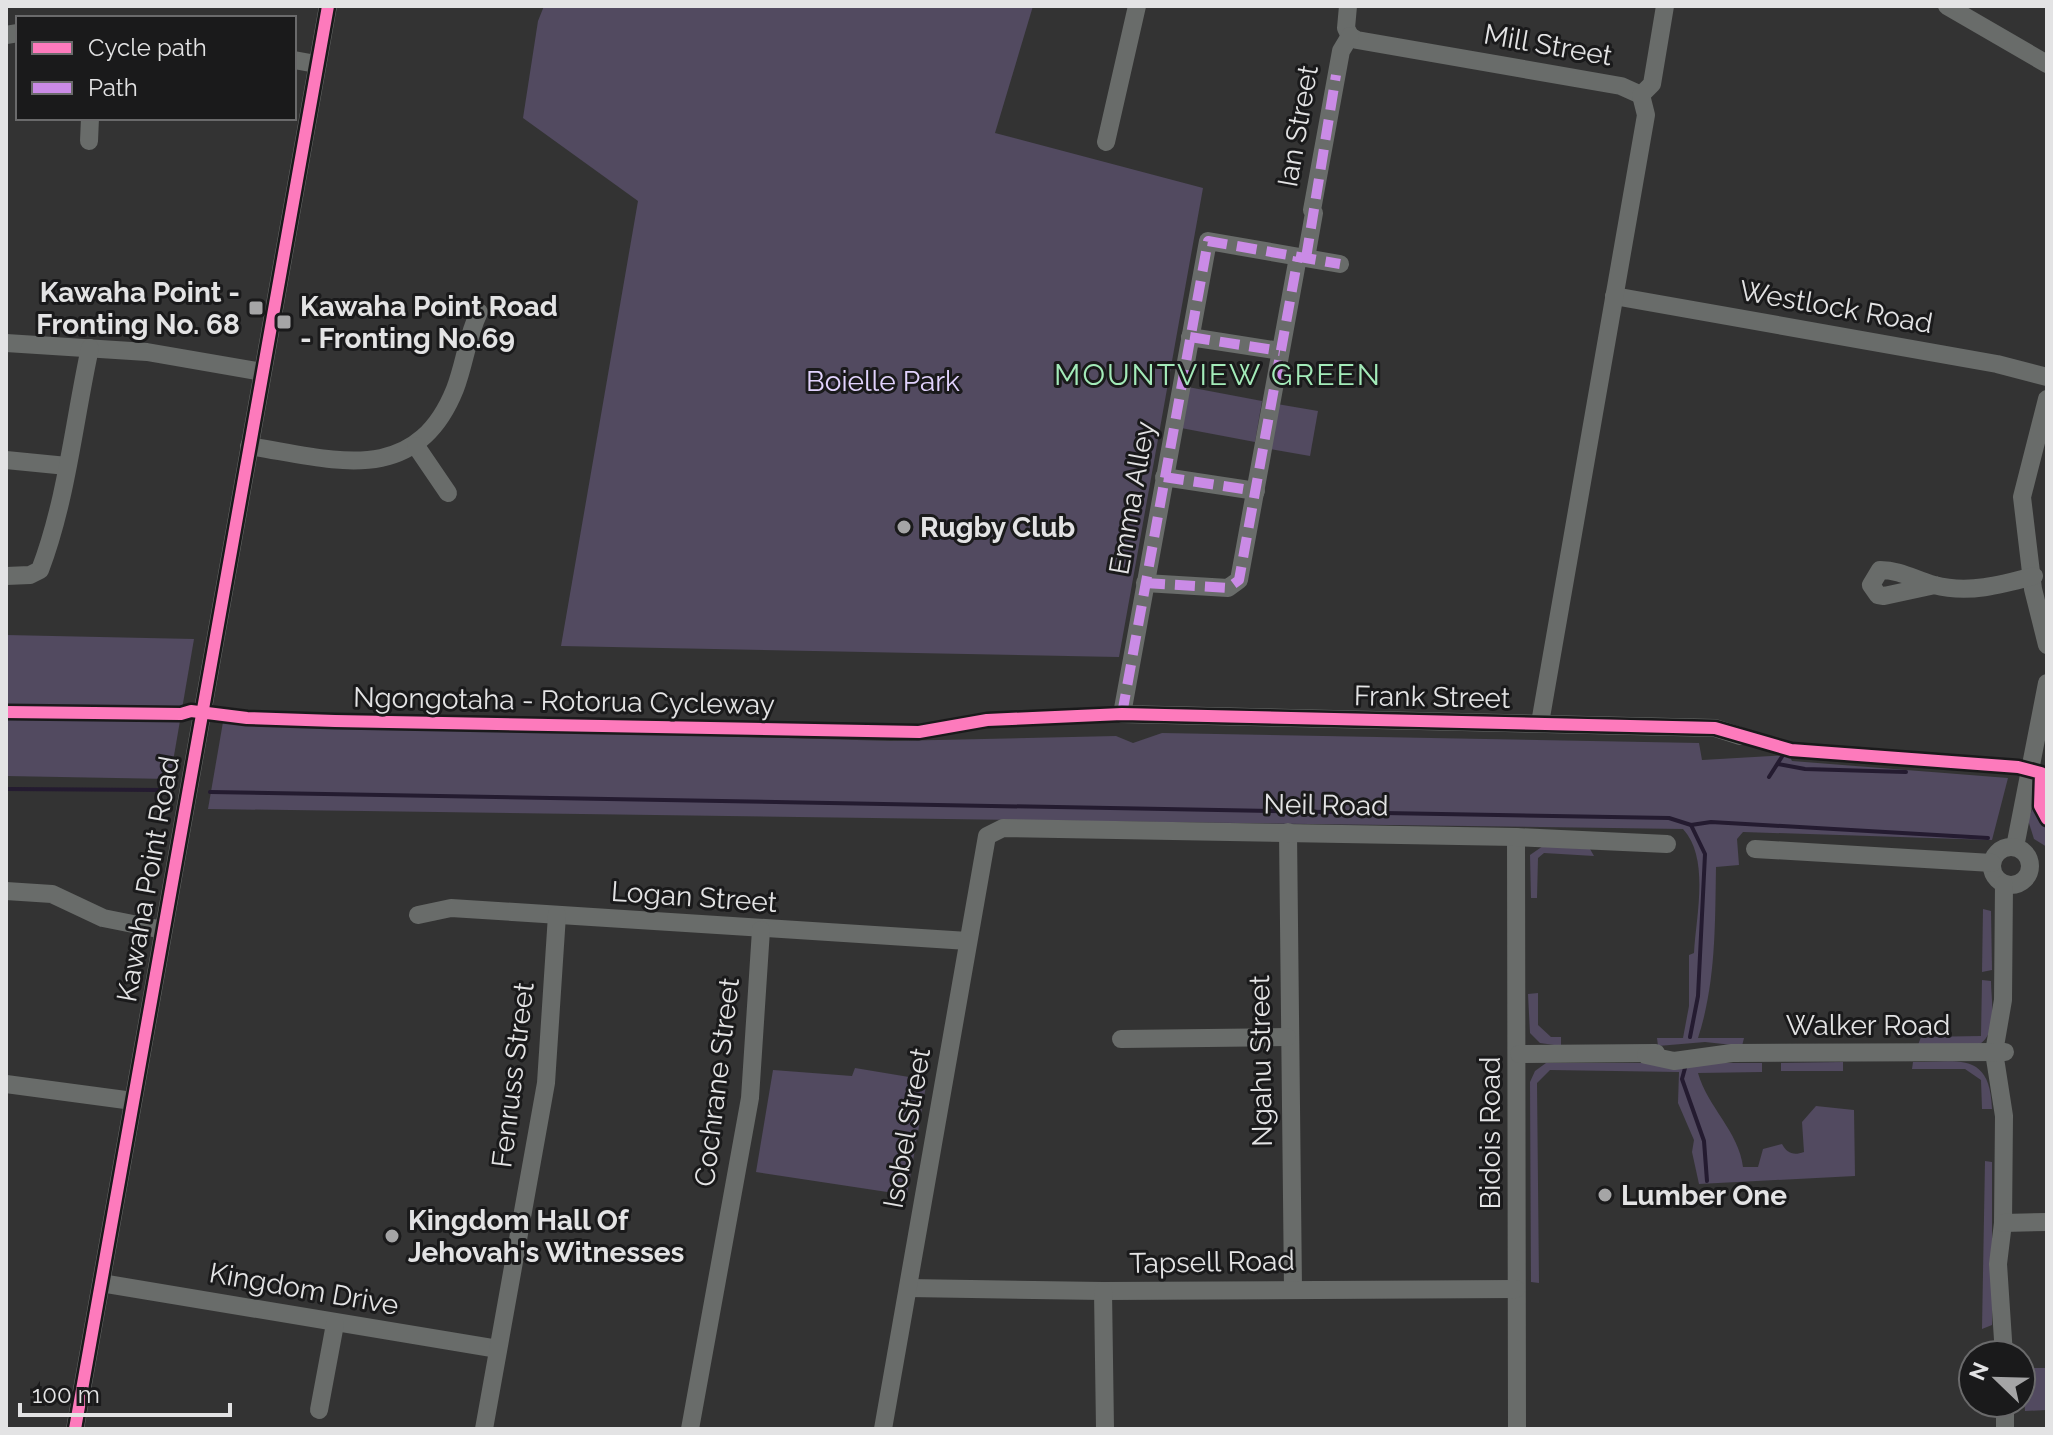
<svg xmlns="http://www.w3.org/2000/svg" width="2053" height="1435" viewBox="0 0 2053 1435" font-family="Raleway,sans-serif">
<rect width="100%" height="100%" fill="#333"/>
<g fill="#524a60">
<polygon points="544,6 1033,6 995,133 1203,188 1119,657 561,646 638,201 523,118 538,21"/>
<polygon points="1188,387 1262,401 1255,442 1181,428"/>
<polygon points="1277,404 1318,411 1310,456 1270,449"/>
<polygon points="6,635 194,639 170,779 6,776"/>
<path d="M 223,722 L 891,741 L 1116,736 L 1133,743 L 1162,733 L 1699,743 L 1702,760 L 1789,755 L 1792,761 L 2008,778 L 1992,840 L 1743,832 L 1737,839 L 1739,865 L 1716,867 C 1715,925 1716,983 1698,1038 L 1744,1038 L 1742,1046 L 1705,1042 L 1658,1046 L 1657,1038 L 1683,1038 L 1689,1006 L 1689,955 L 1694,953 C 1696,916 1710,858 1683,829 L 208,809 Z"/>
<polygon points="2047,772 2047,847 2034,839 2028,820"/>
<polygon points="1543,846 1590,849 1594,856 1544,853 1538,858 1537,898 1531,898 1530,855"/>
<polygon points="1983,909 1991,911 1992,970 1982,972"/>
<path d="M 1982,980 L 1991,981 C 1991,1000 1998,1032 1980,1044 L 1918,1045 L 1921,1037 L 1981,1036 Z"/>
<polygon points="1538,993 1538,1025 1551,1037 1561,1037 1561,1046 1540,1043 1530,1033 1528,994"/>
<polygon points="1843,1062 1843,1071 1781,1071 1781,1063"/>
<path d="M 1913,1062 C 1959,1062 1990,1051 1992,1109 L 1982,1109 L 1981,1080 L 1965,1069 L 1912,1069 Z"/>
<path d="M 1546,1063 L 1762,1063 L 1762,1072 L 1698,1073 C 1707,1106 1739,1132 1743,1167 L 1758,1167 L 1763,1149 L 1782,1144 C 1787,1153 1793,1156 1804,1152 L 1802,1122 L 1816,1106 L 1854,1110 L 1855,1176 L 1699,1184 L 1692,1152 L 1694,1140 L 1678,1103 L 1679,1072 L 1550,1070 L 1537,1083 L 1539,1283 L 1531,1282 L 1530,1082 L 1535,1071 Z"/>
<polygon points="855,1068 927,1080 907,1195 756,1172 773,1070 852,1076"/>
<polygon points="1985,1161 1992,1162 1992,1325 1982,1329"/>
<polygon points="2022,1368 2047,1368 2047,1410 2025,1411"/>
</g>
<g fill="none" stroke-linecap="round" stroke-linejoin="round">
<g stroke="#241b30" stroke-width="4">
<polyline points="1778,764 1805,769 1906,772"/>
<polyline points="1769,777 1783,755"/>
<polyline points="6,789 162,790"/>
<polyline points="210,792 1669,818 1691,825 1705,854 1698,996 1690,1037"/>
<polyline points="1691,825 1711,822 1988,838"/>
<polyline points="1685,1068 1682,1079 1704,1141 1707,1181"/>
</g>
<g stroke="#696c6a" stroke-width="18">
<polyline points="1348,6 1346,28 1350,36"/>
<polyline points="1947,6 2047,64"/>
<polyline points="6,35 18,33"/>
<polyline points="1350,36 1357,40 1621,86 1641,95"/>
<polyline points="294,60 316,64"/>
<polyline points="89,141 90,118"/>
<polyline points="1106,142 1137,6"/>
<polyline points="1306,258 1314,213 1312,210 1341,51 1350,36"/>
<polyline points="1340,264 1208,241 1122,714 1715,728 1740,736"/>
<polyline points="1614,296 1997,364 2047,377"/>
<polyline points="1190,337 1280,351"/>
<polyline points="6,343 147,352 262,372"/>
<polyline points="2047,399 2022,497 2033,589 2047,645"/>
<path d="M 249,446 C 332,459 415,489 455,389 C 465,363 467,337 479,312"/>
<polyline points="416,446 448,493"/>
<polyline points="6,460 67,466"/>
<polyline points="1164,477 1256,491"/>
<path d="M 6,576 L 30,575 L 40,570 C 67,499 74,421 90,348"/>
<polyline points="1145,583 1228,588 1239,580 1298,257"/>
<path d="M 1935,585 L 1884,596 L 1878,595 L 1871,585 L 1880,570 C 1901,570 1915,580 1934,585 C 1968,594 2001,585 2034,576"/>
<polyline points="1540,723 1646,115 1641,95 1652,84 1665,6"/>
<polyline points="1288,832 1293,1289"/>
<polyline points="1516,837 1517,1429"/>
<polyline points="2015,847 2047,683"/>
<circle cx="2011" cy="866" r="19"/>
<polyline points="1755,849 1992,863"/>
<polyline points="2004,884 2003,1000 1994,1052 2004,1116 2003,1223 1998,1264 2004,1355"/>
<polyline points="6,891 52,894 103,918 163,930"/>
<polyline points="418,915 451,908 968,941"/>
<polyline points="1121,1039 1287,1037"/>
<polyline points="1519,1054 1656,1053"/>
<polyline points="1646,1055 1674,1061 1732,1053 2005,1052"/>
<polyline points="6,1084 133,1101"/>
<polyline points="2003,1223 2047,1222"/>
<polyline points="101,1283 498,1349"/>
<polyline points="908,1288 1103,1291 1516,1289"/>
<polyline points="1103,1291 1105,1429"/>
<polyline points="2005,1403 2005,1429"/>
<polyline points="319,1410 335,1324"/>
<polyline points="75,1429 328,6"/>
<polyline points="484,1429 546,1083 557,915"/>
<polyline points="690,1429 750,1098 761,930"/>
<polyline points="883,1429 987,836 1003,828 1516,837 1667,844"/>
</g>
<g stroke="#ca8be6" stroke-width="10" stroke-dasharray="20 10" stroke-linecap="butt">
<polyline points="1306,258 1336,75"/>
<polyline points="1190,337 1280,351"/>
<polyline points="1164,477 1256,491"/>
<polyline points="1145,583 1228,588 1239,580 1298,257"/>
<polyline points="1122,714 1208,241 1340,264"/>
</g>
<defs>
<g id="cycleway">
<polyline points="6,712 181,714 191,711 247,718 335,721 919,732 987,720 1122,714 1715,728 1791,750 2018,767 2041,773 2040,806 2047,819"/>
<polyline points="75,1429 328,6"/>
</g>
</defs>
<use href="#cycleway" stroke="#1a1a1b" stroke-width="17"/>
<use href="#cycleway" stroke="#fd7abc" stroke-width="12"/>
</g>
<g fill="#a5a5a6" stroke="#1a1a1b" stroke-width="3">
<rect x="248" y="300" width="16" height="16" rx="4"/>
<rect x="276" y="314" width="16" height="16" rx="4"/>
<circle cx="904" cy="527" r="8"/>
<circle cx="1605" cy="1195" r="8"/>
<circle cx="392" cy="1236" r="8"/>
</g>
<g text-anchor="middle" dominant-baseline="central" stroke-width="6" stroke-linejoin="round" paint-order="stroke">
<g font-size="28" fill="#e3e3e4" stroke="#1a1a1b">
<text transform="translate(1548 45) rotate(10)">Mill Street</text>
<text transform="translate(1298 126) rotate(-80)">Ian Street</text>
<text transform="translate(1836 307) rotate(10)">Westlock Road</text>
<text transform="translate(1132 498) rotate(-80)">Emma Alley</text>
<text transform="translate(1432 697) rotate(1)">Frank Street</text>
<text transform="translate(564 701) rotate(1)">Ngongotaha - Rotorua Cycleway</text>
<text transform="translate(1326 805) rotate(1)">Neil Road</text>
<text transform="translate(148 879) rotate(-80)">Kawaha Point Road</text>
<text transform="translate(694 897) rotate(4)">Logan Street</text>
<text x="1868" y="1025">Walker Road</text>
<text transform="translate(1261 1061) rotate(-91)">Ngahu Street</text>
<text transform="translate(513 1075) rotate(-83)">Fenruss Street</text>
<text transform="translate(717 1082) rotate(-83)">Cochrane Street</text>
<text transform="translate(907 1128) rotate(-80)">Isobel Street</text>
<text transform="translate(1490 1133) rotate(-90)">Bidois Road</text>
<text transform="translate(1212 1262) rotate(-1)">Tapsell Road</text>
<text transform="translate(304 1289) rotate(10)">Kingdom Drive</text>
</g>
<g font-size="28" font-weight="bold" fill="#e3e3e4" stroke="#1a1a1b" text-anchor="start">
<text x="240" y="292" text-anchor="end">Kawaha Point -<tspan x="240" dy="32">Fronting No. 68</tspan></text>
<text x="300" y="306">Kawaha Point Road<tspan x="300" dy="32">- Fronting No.69</tspan></text>
<text x="920" y="527">Rugby Club</text>
<text x="1621" y="1195">Lumber One</text>
<text x="408" y="1220">Kingdom Hall Of<tspan x="408" dy="32">Jehovah's Witnesses</tspan></text>
</g>
<g font-size="28" fill="#e2d3fe" stroke="#1a1a1b">
<text x="883" y="381">Boielle Park</text>
</g>
<g font-size="30" letter-spacing="2" fill="#a3ebb9" stroke="#1a1a1b">
<text x="1218" y="374">MOUNTVIEW GREEN</text>
</g>
</g>
<rect width="2053" height="1435" fill="none" stroke="#e3e3e4" stroke-width="16"/>
<rect x="16" y="16" width="280" height="104" fill="#1a1a1b" stroke="#6a6a6b" stroke-width="2"/>
<rect x="32" y="42" width="40" height="12" fill="#fd7abc" stroke="#6a6a6b" stroke-width="2"/>
<text x="88" y="56" font-size="24" fill="#e3e3e4">Cycle path</text>
<rect x="32" y="82" width="40" height="12" fill="#ca8be6" stroke="#6a6a6b" stroke-width="2"/>
<text x="88" y="96" font-size="24" fill="#e3e3e4">Path</text>
<g transform="translate(1997 1379) rotate(293)"><circle r="38" fill="#1a1a1b" stroke="#6a6a6b" stroke-width="2"/>
<path d="M0-6L14 30L0 20L-14 30Z" fill="#a5a5a6"/>
<text y="-12" font-size="22" font-weight="bold" text-anchor="middle" fill="#e3e3e4">N</text>
</g>
<path d="M20 1403v12h210v-12" fill="none" stroke="#e3e3e4" stroke-width="4"/>
<text x="32" y="1403" font-size="24" fill="#e3e3e4" stroke="#1a1a1b" stroke-width="6" paint-order="stroke">100 m</text>
</svg>
